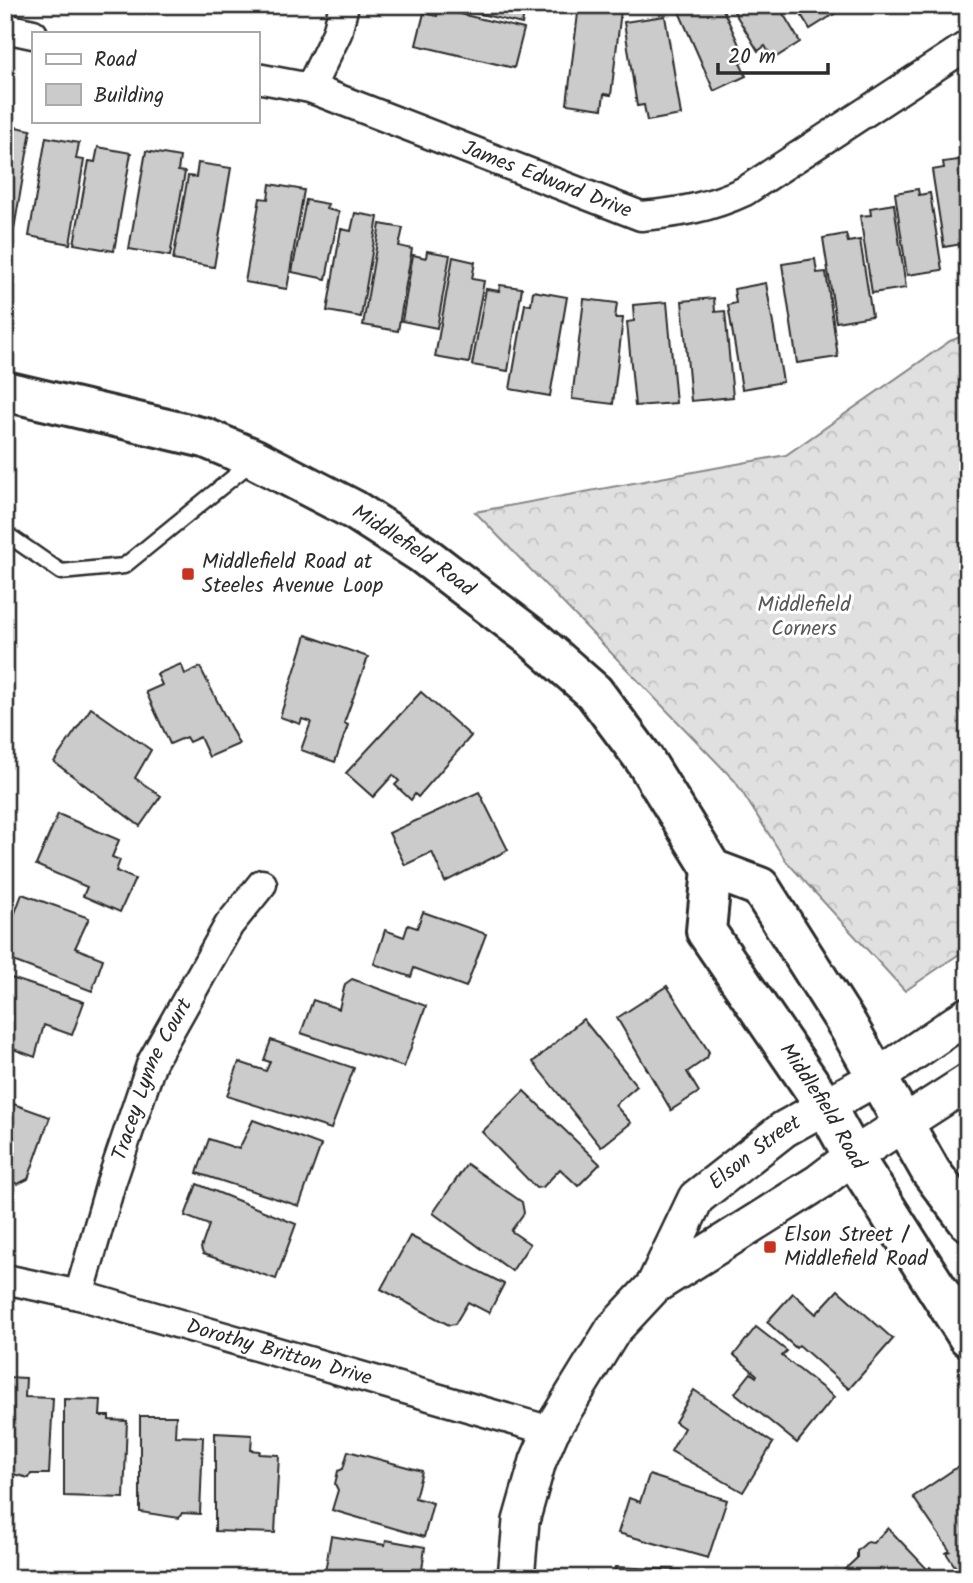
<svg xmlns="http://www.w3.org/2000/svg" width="973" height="1583" viewBox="0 0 973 1583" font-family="Kalam,sans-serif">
<defs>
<pattern id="forest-crowns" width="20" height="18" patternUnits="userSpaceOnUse" patternTransform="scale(1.75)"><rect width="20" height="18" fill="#e0e0e0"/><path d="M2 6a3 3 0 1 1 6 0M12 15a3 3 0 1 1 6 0" fill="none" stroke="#c0c0c0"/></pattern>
</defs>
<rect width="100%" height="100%" fill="#fff"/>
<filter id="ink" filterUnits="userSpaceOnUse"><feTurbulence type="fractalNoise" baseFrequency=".0143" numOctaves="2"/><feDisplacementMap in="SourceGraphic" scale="14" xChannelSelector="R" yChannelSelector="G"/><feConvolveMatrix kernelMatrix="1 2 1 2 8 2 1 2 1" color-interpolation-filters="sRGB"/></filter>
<g filter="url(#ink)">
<polygon fill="url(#forest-crowns)" stroke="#868686" stroke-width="2" points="968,334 968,948 905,991 786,861 735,781 475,512 786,455 950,341"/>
<g fill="#cbcbcb" stroke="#2b2b2b" stroke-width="2">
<polygon points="443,5 526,5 522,24"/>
<polygon points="579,5 621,10 611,95 604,94 602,109 567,104"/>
<polygon points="676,5 721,5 746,60 740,63 746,76 714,91"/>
<polygon points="730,5 778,5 800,42 773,59 765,46 758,51"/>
<polygon points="795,5 835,5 839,11 810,29"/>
<polygon points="439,9 524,29 514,68 416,45 424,13 437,16"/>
<polygon points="665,16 681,115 647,121 644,105 637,106 624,22"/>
<polygon points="5,125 31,130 14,229 5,227"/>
<polygon points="46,137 79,143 76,159 84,160 70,244 29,236"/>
<polygon points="98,147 131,153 114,251 74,244 89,161 95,162"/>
<polygon points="146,151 180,157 178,171 185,172 170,256 129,249"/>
<polygon points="966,159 968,243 944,247 932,170 944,168 943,162"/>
<polygon points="198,163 231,168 214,267 173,260 188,176 196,177"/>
<polygon points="270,184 304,190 287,289 245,282 260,198 268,199"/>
<polygon points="918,189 919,195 930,193 942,270 907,275 895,193"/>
<polygon points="306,200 328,204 326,209 339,212 326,279 292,272"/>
<polygon points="894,204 906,288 872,293 860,216 871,215 870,208"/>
<polygon points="355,213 378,217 361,317 327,311 341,229 351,231"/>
<polygon points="380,224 403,228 399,246 412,249 398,331 363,325"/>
<polygon points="846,234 848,242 860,240 872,316 836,322 823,238"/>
<polygon points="427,251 450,255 437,328 402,321 413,255 426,258"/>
<polygon points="453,257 475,262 472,279 484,281 469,363 435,357"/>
<polygon points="815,259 817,273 826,272 838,357 797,363 782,264"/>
<polygon points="766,283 783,382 742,389 728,305 736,303 734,289"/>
<polygon points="500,285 522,288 508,371 472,365 486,289 499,291"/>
<polygon points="533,291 567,297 550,396 510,389 525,304 531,305"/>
<polygon points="714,298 715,312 725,311 733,397 691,401 682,301"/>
<polygon points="584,299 617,303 615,318 623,318 613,404 572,399"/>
<polygon points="667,302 676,403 635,406 627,322 634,321 633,305"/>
<polygon points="306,635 368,657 344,723 348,725 335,762 301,750 311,722 302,719 300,724 280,717"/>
<polygon points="181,664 185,674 200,667 239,744 209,757 200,737 189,742 186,737 170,744 146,692 162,685 157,674"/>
<polygon points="421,692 471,736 418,797 415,794 411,800 395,785 399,781 393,775 373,797 346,773"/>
<polygon points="91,708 151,750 135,778 161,796 140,826 54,762"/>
<polygon points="479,792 508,850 445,882 432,852 405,865 389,833"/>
<polygon points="58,814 119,840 112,857 120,860 116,871 135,879 120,912 83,896 87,887 36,865"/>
<polygon points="22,894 89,918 75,948 103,959 92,991 5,958 5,940"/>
<polygon points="423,912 486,934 466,987 414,968 411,977 374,964 385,930 404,937 408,925 417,928"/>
<polygon points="5,976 84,1002 72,1035 44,1025 35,1057 5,1046"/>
<polygon points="352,979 426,1006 404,1067 301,1033 313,1000 339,1009 345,984"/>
<polygon points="667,986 709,1052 707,1058 687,1072 699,1092 671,1110 617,1018"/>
<polygon points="583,1019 637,1086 615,1105 631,1123 601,1147 533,1062"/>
<polygon points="271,1040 354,1068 331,1129 227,1096 239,1062 266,1071 270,1062 264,1060"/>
<polygon points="524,1091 600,1164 578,1186 560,1169 543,1187 536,1188 482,1132"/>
<polygon points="5,1101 50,1117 28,1179 18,1184 5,1180"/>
<polygon points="253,1120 321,1145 299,1206 197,1173 209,1139 239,1149"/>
<polygon points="467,1164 522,1202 524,1213 511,1231 530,1244 512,1271 433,1213"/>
<polygon points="197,1184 296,1224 276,1279 203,1254 201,1248 209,1225 185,1216"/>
<polygon points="410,1236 504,1284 489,1313 468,1302 455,1324 449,1325 381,1289"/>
<polygon points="838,1290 893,1339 849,1389 799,1345 796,1348 767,1322 793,1293 816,1314"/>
<polygon points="756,1327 787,1351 782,1356 834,1397 797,1443 735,1393 751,1373 756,1377 757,1375 734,1355"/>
<polygon points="5,1377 26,1378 25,1397 53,1398 49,1474 31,1474 29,1478 5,1472"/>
<polygon points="694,1390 773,1443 743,1492 671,1451 684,1428 675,1422"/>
<polygon points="64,1399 101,1400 100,1416 109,1416 109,1420 127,1421 124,1498 64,1496"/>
<polygon points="140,1416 176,1416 175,1436 203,1437 200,1514 182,1513 179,1518 140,1512"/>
<polygon points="215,1433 252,1435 251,1450 260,1451 259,1454 279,1455 275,1533 215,1531"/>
<polygon points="348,1451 422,1471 415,1498 433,1503 424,1537 332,1510 338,1490 335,1484 338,1471 343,1469"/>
<polygon points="968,1460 968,1578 963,1578 946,1553 950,1551 913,1497"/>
<polygon points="649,1475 727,1500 708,1558 618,1533 629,1498 640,1502"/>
<polygon points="888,1528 928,1570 930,1567 940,1578 852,1578 844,1570 857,1558 857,1551 867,1542 873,1543"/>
<polygon points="331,1536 385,1545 386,1540 425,1547 421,1578 324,1578"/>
<polygon points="615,1567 680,1570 680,1574 698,1574 698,1578 615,1578"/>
</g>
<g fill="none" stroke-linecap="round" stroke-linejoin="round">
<defs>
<polyline id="service" points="5,533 61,572 124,566 252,462"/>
<g id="minor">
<polyline points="5,28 33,34"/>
<path id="s1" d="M 257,78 L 310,88 L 641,216 C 678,213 711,207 745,191 L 968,45"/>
<polyline points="310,88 337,33 344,5"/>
<path id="s2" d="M 5,1279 L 79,1295 L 551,1431"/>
<path id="s3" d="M 79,1295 L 111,1183 L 152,1062 L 229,925 L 262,884"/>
</g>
<g id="tertiary">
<path id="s4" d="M 654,1286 L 696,1198 L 784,1129 L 876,1078 L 968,1015"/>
<polyline points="516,1578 521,1521 538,1461 551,1431 613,1330 654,1286 819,1182 853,1156 968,1082"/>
</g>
<g id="secondary">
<path id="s5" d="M 5,391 L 205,438 L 255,459 L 354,510 L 421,553 L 531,637 L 594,692 L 644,759 L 712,869 L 760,887 L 848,1026 L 931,1172 L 968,1221"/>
<path id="s6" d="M 712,869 L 706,931 L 826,1107 L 853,1156 L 968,1337"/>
</g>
</defs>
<use href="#service" stroke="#2b2b2b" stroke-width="19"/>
<use href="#minor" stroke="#2b2b2b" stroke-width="33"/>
<use href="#tertiary" stroke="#2b2b2b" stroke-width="40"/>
<use href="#secondary" stroke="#2b2b2b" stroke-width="44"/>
<use href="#service" stroke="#fff" stroke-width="14"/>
<use href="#minor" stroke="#fff" stroke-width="28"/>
<use href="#tertiary" stroke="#fff" stroke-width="35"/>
<use href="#secondary" stroke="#fff" stroke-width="38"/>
</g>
</g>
<g fill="#c8321e" stroke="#fff" stroke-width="2.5">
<rect x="181" y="567" width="14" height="14" rx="3.5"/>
<rect x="763" y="1240" width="14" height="14" rx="3.5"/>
</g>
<g text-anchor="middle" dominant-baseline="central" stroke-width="6" stroke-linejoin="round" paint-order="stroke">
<g font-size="21" fill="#2b2b2b" stroke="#fff">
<text stroke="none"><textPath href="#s1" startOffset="308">James Edward Drive</textPath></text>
<text stroke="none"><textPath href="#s5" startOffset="443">Middlefield Road</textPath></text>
<text stroke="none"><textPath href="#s3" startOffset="228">Tracey Lynne Court</textPath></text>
<text stroke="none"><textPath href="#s6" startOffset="273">Middlefield Road</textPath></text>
<text stroke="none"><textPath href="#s4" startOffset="172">Elson Street</textPath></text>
<text stroke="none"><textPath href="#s2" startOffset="284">Dorothy Britton Drive</textPath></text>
</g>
<g font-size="21" fill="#2b2b2b" stroke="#fff" text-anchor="start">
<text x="202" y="562">Middlefield Road at<tspan x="202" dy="24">Steeles Avenue Loop</tspan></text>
<text x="784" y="1235">Elson Street /<tspan x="784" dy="24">Middlefield Road</tspan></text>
</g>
<g font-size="21" fill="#585858" stroke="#fff">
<text x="804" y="605">Middlefield<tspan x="804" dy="24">Corners</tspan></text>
</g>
</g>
<rect width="973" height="1583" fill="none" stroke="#fff" stroke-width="28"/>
<rect x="14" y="14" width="945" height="1555" fill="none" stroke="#2b2b2b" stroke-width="2.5" filter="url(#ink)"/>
<rect x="32" y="32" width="228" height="91" fill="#ffffff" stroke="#aaaaaa" stroke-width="2"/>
<rect x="46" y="54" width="35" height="10" fill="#ffffff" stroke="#aaaaaa" stroke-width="2"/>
<text x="94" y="66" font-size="21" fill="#2b2b2b">Road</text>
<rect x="46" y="84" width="35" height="21" fill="#cbcbcb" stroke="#aaaaaa" stroke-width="2"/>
<text x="94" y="102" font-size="21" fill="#2b2b2b">Building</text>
<path d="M718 63v10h110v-10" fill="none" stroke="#2b2b2b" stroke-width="3.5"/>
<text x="728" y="63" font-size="21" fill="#2b2b2b" stroke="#ffffff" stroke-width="5" paint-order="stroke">20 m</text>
</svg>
